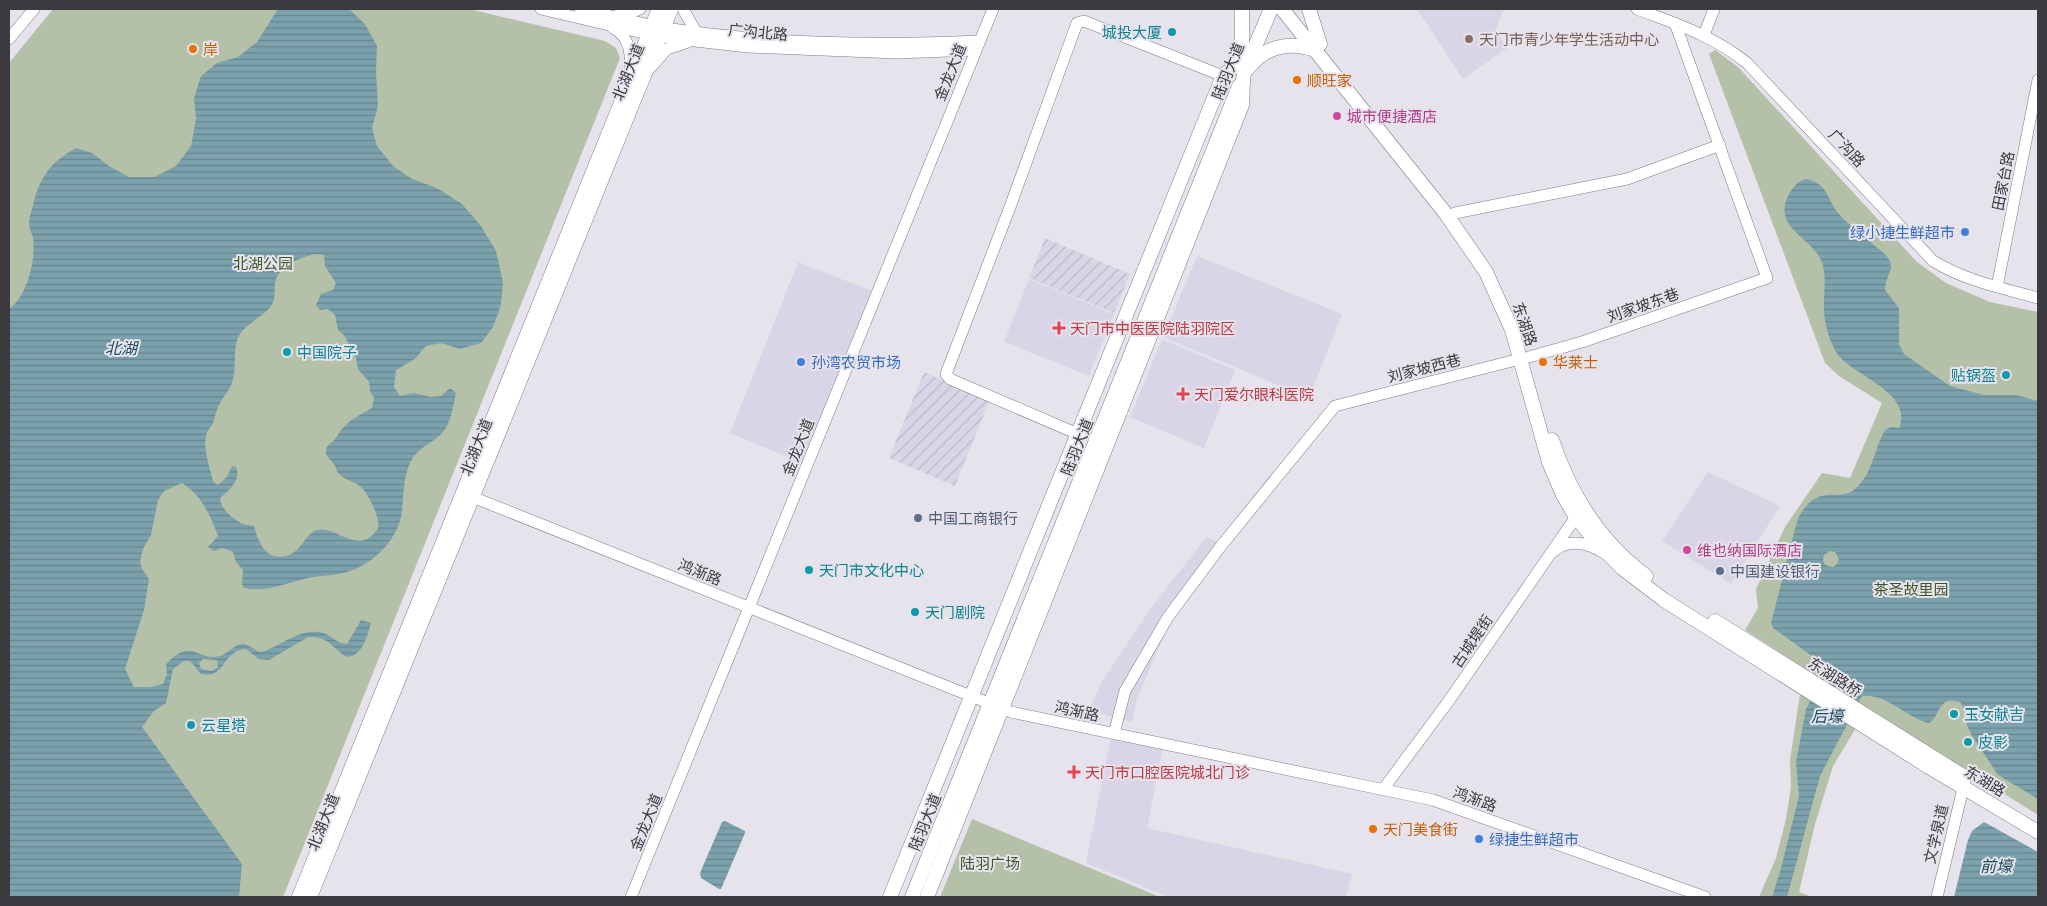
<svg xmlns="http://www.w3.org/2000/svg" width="2047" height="906" viewBox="0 0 2047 906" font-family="'Titillium Web','Noto Sans SC',sans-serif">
<defs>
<pattern id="industrial-furrows" width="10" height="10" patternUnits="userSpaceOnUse" patternTransform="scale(1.25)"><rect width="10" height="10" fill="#dad5e6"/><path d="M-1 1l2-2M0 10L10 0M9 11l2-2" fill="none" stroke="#bcb8c6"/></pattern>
<pattern id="water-rules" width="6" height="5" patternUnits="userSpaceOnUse" patternTransform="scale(1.25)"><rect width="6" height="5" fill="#7ca2ad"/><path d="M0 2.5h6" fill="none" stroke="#67858e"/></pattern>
</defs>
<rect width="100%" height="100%" fill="#e6e3ed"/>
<g fill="#dad5e6">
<polygon points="1417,9 1504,9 1495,31 1507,48 1463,79"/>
<polygon points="1197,256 1342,314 1309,398 1163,337"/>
<polygon points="798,262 872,291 802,463 730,433"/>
<polygon points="1029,279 1114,314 1089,376 1004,342"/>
<polygon points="1162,339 1235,370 1204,448 1130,417"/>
<polygon points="1708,472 1780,506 1731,584 1662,541"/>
<polygon points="1206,537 1226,545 1170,621 1137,699 1132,722 1089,711 1101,683 1149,611"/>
<polygon points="1111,737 1163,747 1147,828 1352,874 1346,897 1169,897 1086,863"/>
</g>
<g fill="url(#industrial-furrows)">
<polygon points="1045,238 1130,274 1114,313 1029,278"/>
<polygon points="924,372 990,400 955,486 889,458"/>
</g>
<g fill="#b4c1a8">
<polygon points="53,9 469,9 605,41 616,48 620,58 283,897 9,897 9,63"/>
<polygon points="1715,50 1738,67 1917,262 1946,283 1990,302 2038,312 2038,815 1868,708 1833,766 1815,824 1799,892 1812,897 1759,897 1776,858 1786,819 1791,787 1790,760 1804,668 1745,630 1758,608 1756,589 1785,527 1822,473 1850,478 1882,403 1839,376 1825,363 1709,54"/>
<polygon points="972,819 1160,897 940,897"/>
</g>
<g fill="url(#water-rules)" fill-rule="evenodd">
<path d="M 278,9 L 349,9 L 365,24 L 377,46 L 376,71 L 378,106 L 372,128 L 377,146 L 393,166 L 412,179 L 437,188 L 462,204 L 481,226 L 496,251 L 503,282 L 501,305 L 493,327 L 481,343 L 460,349 L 441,343 L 426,346 L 415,359 L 396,370 L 394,387 L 400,396 L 414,393 L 431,397 L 441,396 L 450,388 L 456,393 C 454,403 450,425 443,432 C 435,441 422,446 414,456 C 403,472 404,493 402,511 C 399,538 375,563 350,571 C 336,576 322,575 308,578 C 289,582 266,593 245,588 L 242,585 L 243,570 L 236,562 L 233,552 L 222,548 L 214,551 L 208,547 L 218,536 C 210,514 201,495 182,483 L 164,491 L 158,500 L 151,535 L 143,549 L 140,561 L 142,569 L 149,579 L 144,610 L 125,669 L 134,687 L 151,687 L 163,684 L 167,674 L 166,664 C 193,636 197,662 220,656 C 227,654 236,643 244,644 C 250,645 255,651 261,652 C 281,646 298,629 319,632 C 330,633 336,644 347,644 L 361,620 L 371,623 C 367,636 363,656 347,657 C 331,648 330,636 308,637 L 269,660 L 259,659 L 246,649 C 221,651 226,680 201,674 L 190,661 L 184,661 L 173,669 L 166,703 L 154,711 L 142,727 L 242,864 L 239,897 L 9,897 L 9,309 C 27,297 36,260 33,238 C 32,234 29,228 29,223 C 29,218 32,210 33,205 C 40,176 51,162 76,148 L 92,153 L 109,166 L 129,177 L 154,177 L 176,166 L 191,146 L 196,119 L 194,98 L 201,76 L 217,63 L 238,57 L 257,42 ZM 314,254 L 324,255 L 325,266 L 336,283 L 333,290 L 321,294 L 316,305 L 320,310 L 328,309 L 335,315 L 338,330 L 344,335 L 356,358 L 358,369 L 369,382 L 370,391 L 374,398 L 372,408 C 362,414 352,418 344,427 C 340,430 338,435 335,439 C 332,443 326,445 326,450 C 325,457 330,458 333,463 C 336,465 336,470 338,473 C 344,480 354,481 361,487 C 368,493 381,519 378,528 C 376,532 372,536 367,539 C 350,547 334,526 317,530 C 306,533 302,550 289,555 C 266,563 259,543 254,526 C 250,525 245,525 241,523 C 233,519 220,508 220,498 C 229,491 242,479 236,467 L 232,466 L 227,477 L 218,485 L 213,481 C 210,468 203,450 206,436 C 206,431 211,427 213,423 C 215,417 216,411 219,405 C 224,395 231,389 233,379 C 237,364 232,347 240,334 C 248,322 262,318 271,306 C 276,299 274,292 275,284 C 278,265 298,259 314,254 ZM 203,659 L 217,660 L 218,667 L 212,671 L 201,669 L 199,663 Z"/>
<path d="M 1806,179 C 1829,184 1827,200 1838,213 C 1851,228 1870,241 1886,255 L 1890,261 L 1891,268 L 1886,282 L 1885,290 L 1899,308 L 1899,344 L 1904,354 L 1950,386 L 1984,395 L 2016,395 L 2038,401 L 2038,799 L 1998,775 L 1971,734 L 1967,725 L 1966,713 L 1961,703 C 1938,693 1941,716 1929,723 C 1906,718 1887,693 1862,696 L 1820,776 L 1787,897 L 1772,897 L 1780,872 L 1799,796 L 1796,762 L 1806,709 L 1826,672 L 1816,659 L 1773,628 L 1771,623 L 1796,525 C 1800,511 1811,496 1827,495 C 1838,494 1847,497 1856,488 C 1873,473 1874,449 1885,430 L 1891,427 L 1899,428 C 1914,393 1854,376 1838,355 C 1829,342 1823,320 1824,304 C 1824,291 1826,279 1823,266 C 1817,238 1770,230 1789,194 C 1793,187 1798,181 1806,179 ZM 1830,551 L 1835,552 L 1839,559 L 1837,564 L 1833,567 L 1825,565 L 1823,560 L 1824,555 Z"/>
<polygon points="725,821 745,831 745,833 721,889 719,889 701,878 700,873 722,822"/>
<polygon points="1984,822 2038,852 2038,897 1954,897 1968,840 1972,831"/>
</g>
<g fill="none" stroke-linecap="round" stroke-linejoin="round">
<defs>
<g id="minor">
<polyline points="541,9 660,37 748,47 897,53 975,50"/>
<path d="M 580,9 C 608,15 637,23 665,28 C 769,44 874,46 979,41"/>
<polyline points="683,9 696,32"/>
<path d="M 1637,9 C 1676,24 1714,36 1747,63 L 1933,261 C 1966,281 2002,288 2038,298"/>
<polyline points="618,15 628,14 640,9"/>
<path d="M 613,28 C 632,38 631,57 630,75"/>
<polyline points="1704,35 1714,9"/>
<polyline points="9,39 34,9"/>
<polyline points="651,67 667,49 688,42"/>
<polyline points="1455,213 1627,179 1720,145"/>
<polyline points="1997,287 2038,80"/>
<polyline points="1529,357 1582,342 1767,278 1675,23"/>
<polyline points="1078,434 950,379 946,374 1010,207 1077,23 1084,21 1223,76"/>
<polyline points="465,494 1011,712 1433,800 1705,897"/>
<path d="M 1554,551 C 1570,538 1588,543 1604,553"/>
<polyline points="1114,734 1125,691 1168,617 1221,546 1335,406 1520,359"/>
<polyline points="1384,788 1448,702 1580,511"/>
<polyline points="631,897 993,9"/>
<polyline points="1937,897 1965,780"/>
</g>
<g id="major">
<polyline points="1282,9 1446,214 1486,272 1512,330 1549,462 1563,495 1576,517 1597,543 1622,568 1664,600 1929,767 2038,832"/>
<polyline points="1309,9 1320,44"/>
<polyline points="1248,63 1271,9"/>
<path d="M 1552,440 C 1570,494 1600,542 1646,576"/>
<polyline points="1715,621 1963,776"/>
<polyline points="299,897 659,9"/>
<polyline points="310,897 671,9"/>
<polyline points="890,897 1223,76 1242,60 1242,9"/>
<polyline points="912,897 1239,86"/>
<path d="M 927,897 L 1242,105 C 1243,95 1242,82 1244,74 C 1245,70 1249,67 1252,64 C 1268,45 1292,42 1315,50"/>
</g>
</defs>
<use href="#minor" stroke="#7e7b84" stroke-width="12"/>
<use href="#major" stroke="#7e7b84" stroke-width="15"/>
<use href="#minor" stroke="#fff" stroke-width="11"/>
<use href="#major" stroke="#fff" stroke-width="14"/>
</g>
<g fill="#0f9aa8" stroke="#e6e3ed" stroke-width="2">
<circle cx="1172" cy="32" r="5"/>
<circle cx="287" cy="352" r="5"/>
<circle cx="2006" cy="375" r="5"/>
<circle cx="809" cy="570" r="5"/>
<circle cx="915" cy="612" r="5"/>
<circle cx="1954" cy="714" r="5"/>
<circle cx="191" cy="725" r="5"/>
<circle cx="1968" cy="742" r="5"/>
</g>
<circle fill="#8d6e63" stroke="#e6e3ed" stroke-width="2" cx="1469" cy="39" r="5"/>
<g fill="#e8710a" stroke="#e6e3ed" stroke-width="2">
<circle cx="193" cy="49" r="5"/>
<circle cx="1297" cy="80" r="5"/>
<circle cx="1543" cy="362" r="5"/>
<circle cx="1373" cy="829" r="5"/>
</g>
<g fill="#d1479c" stroke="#e6e3ed" stroke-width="2">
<circle cx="1337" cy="116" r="5"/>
<circle cx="1687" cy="550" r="5"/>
</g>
<g fill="#3f7fe0" stroke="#e6e3ed" stroke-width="2">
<circle cx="1965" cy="232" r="5"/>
<circle cx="801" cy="362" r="5"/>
<circle cx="1479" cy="839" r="5"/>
</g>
<g fill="#e0444e" stroke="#e6e3ed" stroke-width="2">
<path d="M1056.5 320.5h5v5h5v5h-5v5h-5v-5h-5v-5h5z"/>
<path d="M1180.5 386.5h5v5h5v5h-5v5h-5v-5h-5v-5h5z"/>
<path d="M1071.5 764.5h5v5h5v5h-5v5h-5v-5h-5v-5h5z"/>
</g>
<g fill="#5c6f8a" stroke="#e6e3ed" stroke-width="2">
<circle cx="918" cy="518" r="5"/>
<circle cx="1720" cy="571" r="5"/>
</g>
<g text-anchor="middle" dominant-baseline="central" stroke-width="4" stroke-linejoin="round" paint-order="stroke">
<g font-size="15" fill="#3c3a3e" stroke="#e6e3ed">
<text transform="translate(758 32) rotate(5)">广沟北路</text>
<text transform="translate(1228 71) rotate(-68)">陆羽大道</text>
<text transform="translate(628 72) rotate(-68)">北湖大道</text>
<text transform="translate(950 72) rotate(-68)">金龙大道</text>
<text transform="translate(1847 148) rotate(47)">广沟路</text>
<text transform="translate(2003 181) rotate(-79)">田家台路</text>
<text transform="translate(1643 305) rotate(-19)">刘家坡东巷</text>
<text transform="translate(1525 324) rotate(71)">东湖路</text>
<text transform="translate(1424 368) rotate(-14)">刘家坡西巷</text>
<text transform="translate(476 447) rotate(-68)">北湖大道</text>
<text transform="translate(798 447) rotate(-68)">金龙大道</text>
<text transform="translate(1077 447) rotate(-68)">陆羽大道</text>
<text transform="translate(700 572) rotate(22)">鸿渐路</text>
<text transform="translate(1472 641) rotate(-56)">古城堤街</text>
<text transform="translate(1835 677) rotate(32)">东湖路桥</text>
<text transform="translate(1077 711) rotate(12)">鸿渐路</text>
<text transform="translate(1985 781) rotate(31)">东湖路</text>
<text transform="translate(1475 799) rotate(20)">鸿渐路</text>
<text transform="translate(323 822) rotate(-68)">北湖大道</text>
<text transform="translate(646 822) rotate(-68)">金龙大道</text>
<text transform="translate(925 822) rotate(-68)">陆羽大道</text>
<text transform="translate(1936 834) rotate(-77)">文学泉道</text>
</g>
<g font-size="15" fill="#0d838f" stroke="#e6e3ed" text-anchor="start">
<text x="1162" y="32" text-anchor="end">城投大厦</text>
<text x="297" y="352">中国院子</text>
<text x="1996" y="375" text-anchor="end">贴锅盔</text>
<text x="819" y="570">天门市文化中心</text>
<text x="925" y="612">天门剧院</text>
<text x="1964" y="714">玉女献吉</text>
<text x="201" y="725">云星塔</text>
<text x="1978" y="742">皮影</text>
</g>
<g font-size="15" fill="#785e54" stroke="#e6e3ed" text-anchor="start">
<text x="1479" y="39">天门市青少年学生活动中心</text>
</g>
<g font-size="15" fill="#c56008" stroke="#e6e3ed" text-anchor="start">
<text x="203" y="49">岸</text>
<text x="1307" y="80">顺旺家</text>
<text x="1553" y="362">华莱士</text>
<text x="1383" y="829">天门美食街</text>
</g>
<g font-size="15" fill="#b23c85" stroke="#e6e3ed" text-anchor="start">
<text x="1347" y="116">城市便捷酒店</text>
<text x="1697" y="550">维也纳国际酒店</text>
</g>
<g font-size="15" fill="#366cbe" stroke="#e6e3ed" text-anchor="start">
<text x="1955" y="232" text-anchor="end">绿小捷生鲜超市</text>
<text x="811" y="362">孙湾农贸市场</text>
<text x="1489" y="839">绿捷生鲜超市</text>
</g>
<g font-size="15" fill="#405628" stroke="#e6e3ed">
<text x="263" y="263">北湖公园</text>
<text x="1911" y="589">茶圣故里园</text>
<text x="990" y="863">陆羽广场</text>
</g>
<g font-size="15" fill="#be3a42" stroke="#e6e3ed" text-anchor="start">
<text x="1070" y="328">天门市中医医院陆羽院区</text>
<text x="1194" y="394">天门爱尔眼科医院</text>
<text x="1085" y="772">天门市口腔医院城北门诊</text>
</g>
<g font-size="15" fill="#4e5e75" stroke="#e6e3ed" text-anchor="start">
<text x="928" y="518">中国工商银行</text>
<text x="1730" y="571">中国建设银行</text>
</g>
<g font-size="16" font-style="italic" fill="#174d5a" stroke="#e6e3ed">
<text x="121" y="348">北湖</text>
<text x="1827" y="716">后壕</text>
<text x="1996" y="866">前壕</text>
</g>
</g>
<rect width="2047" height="906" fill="none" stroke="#3c3a3e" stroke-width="20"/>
</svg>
